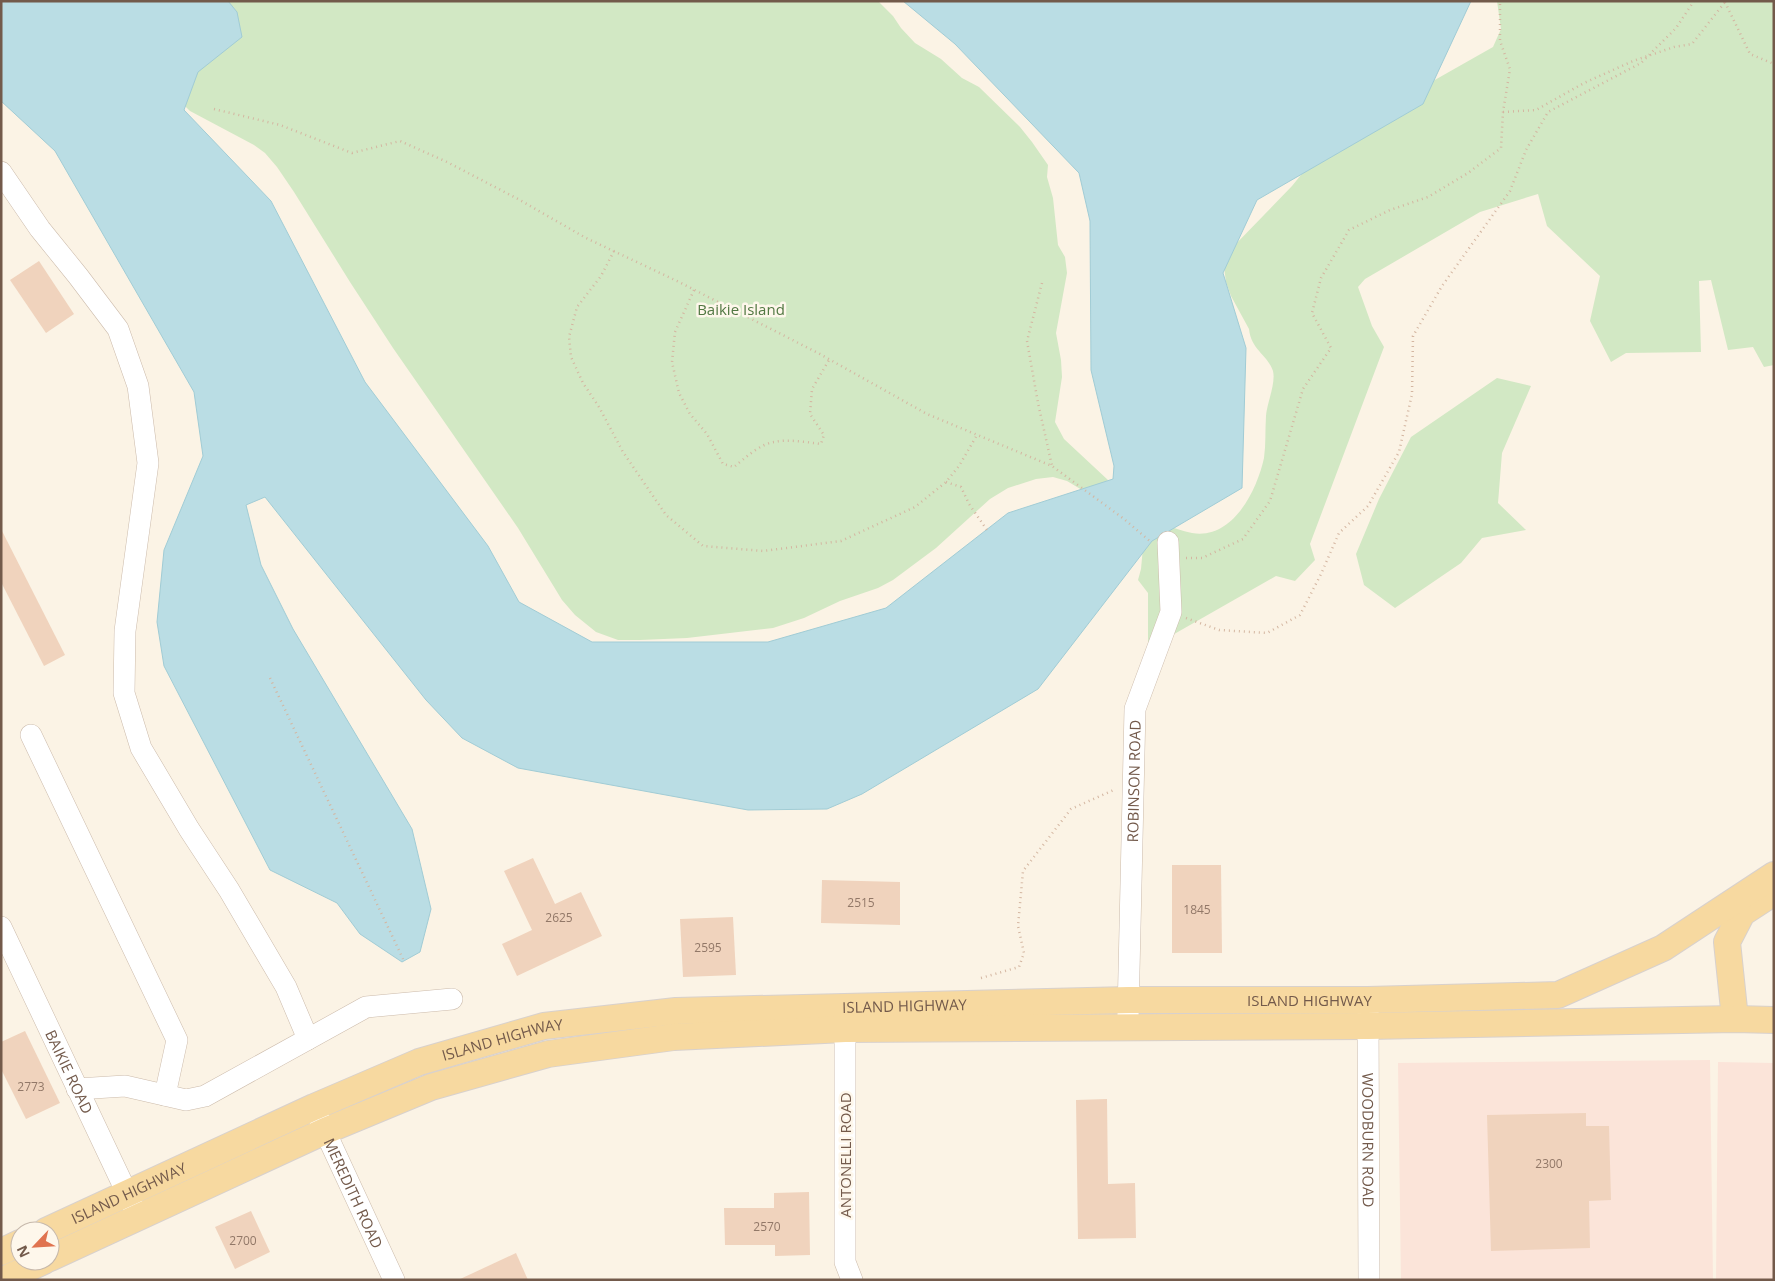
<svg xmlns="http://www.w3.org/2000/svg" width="1775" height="1281" viewBox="0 0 1775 1281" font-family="'Open Sans',sans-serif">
<rect width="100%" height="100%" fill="#fbf3e5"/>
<g fill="#fbe4d9">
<polygon points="1710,1060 1713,1280 1401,1280 1398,1063"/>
<polygon points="1718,1062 1774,1063 1774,1280 1716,1280"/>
</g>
<g fill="#d2e8c4">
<polygon points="226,1 878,1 893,16 901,28 915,43 941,59 962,78 979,87 1020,127 1032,142 1048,165 1047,177 1053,198 1058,245 1065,257 1067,273 1056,333 1061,360 1062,377 1055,422 1064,439 1108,480 1092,496 1067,481 1053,477 1036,479 1008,488 990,499 936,548 893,580 878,588 840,601 804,618 773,628 687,638 640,640 618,640 596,632 575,615 562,600 518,528 393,348 350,282 294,192 277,167 265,153 254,145 190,111 180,101"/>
<path d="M 1497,1 L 1774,1 L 1774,365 L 1764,367 L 1753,347 L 1728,350 L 1711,280 L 1699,281 L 1701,352 L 1626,353 L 1611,362 L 1590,321 L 1600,276 L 1547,226 L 1538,194 L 1480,212 L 1365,279 L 1358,287 L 1372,326 L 1384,347 L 1310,544 L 1315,560 L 1295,581 L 1276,576 L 1148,649 L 1148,593 L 1138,580 L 1141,569 L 1143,547 L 1163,524 C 1172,527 1182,531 1192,533 C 1233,540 1257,490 1264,458 C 1266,444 1265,430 1266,416 C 1267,403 1276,383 1273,371 C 1268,355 1251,350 1249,329 L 1231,296 L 1226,282 L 1224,267 L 1230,250 L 1292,186 L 1326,144 L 1350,128 L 1493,47 L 1501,29 Z"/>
<polygon points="1497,378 1531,386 1502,453 1498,503 1526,530 1482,538 1461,563 1395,608 1364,585 1356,554 1379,499 1411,437"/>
</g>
<polygon fill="#badde4" stroke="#a1ccd5" points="1,1 228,1 237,12 242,37 198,72 184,110 271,201 365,382 488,546 519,602 592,642 768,642 886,608 1008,513 1113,479 1114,466 1091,370 1090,221 1079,173 955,44 903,1 1471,1 1423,104 1257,200 1223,273 1246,348 1242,488 1152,541 1038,689 862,794 827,809 748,810 518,768 462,738 426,700 265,497 246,505 261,565 293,629 412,829 431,909 420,952 402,962 360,934 337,903 270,870 164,666 157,622 164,550 203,456 194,392 55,151 1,101"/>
<g fill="#f0d3bd">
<polygon points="39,261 74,314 46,333 10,280"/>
<polygon points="1,529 65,655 44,666 1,582"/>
<polygon points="533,858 555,904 581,892 602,936 517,976 502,944 532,930 504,871"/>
<polygon points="1172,865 1221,865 1222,953 1172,953"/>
<polygon points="822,880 900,882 900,925 821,923"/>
<polygon points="733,917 736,975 683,977 680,919"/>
<polygon points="25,1031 60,1103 26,1119 1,1069 1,1042"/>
<polygon points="1107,1099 1108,1184 1135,1183 1136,1238 1078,1239 1076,1100"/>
<polygon points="1586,1113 1586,1126 1609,1126 1611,1200 1589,1201 1590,1248 1491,1251 1487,1115"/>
<polygon points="809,1192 810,1255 775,1256 775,1245 725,1245 724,1208 774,1208 774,1193"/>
<polygon points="251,1211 270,1252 235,1269 215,1227"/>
<polygon points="516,1253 528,1280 458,1280"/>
</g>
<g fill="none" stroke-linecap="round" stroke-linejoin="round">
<defs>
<g id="minor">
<polyline points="1,172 40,229 78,276 118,329 138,386 148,463 125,631 124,693 141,748 189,829 229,890 286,987 308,1039"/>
<polyline points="31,735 177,1040 165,1095"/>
<path id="s1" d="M 1,927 L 134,1208"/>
<path id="s2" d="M 1368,1010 L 1369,1280"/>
<path id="s3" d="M 1128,1015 L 1135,709 L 1171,612 L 1168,542"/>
<polyline points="845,1029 845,1262 852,1280"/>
<polyline points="77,1089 125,1086 186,1100 205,1096 366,1007 452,999"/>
<path id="s4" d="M 318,1116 L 394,1280"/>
</g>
<g id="major">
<polyline points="1735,1019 1727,942 1742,913 1765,898"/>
<path id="s5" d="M 46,1231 L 314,1107 L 419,1062 L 544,1026 L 676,1011 L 1129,1000 L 1368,1000 L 1558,995 L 1663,948 L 1774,875"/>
<polyline points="1,1252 20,1243"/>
<polyline points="50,1258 325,1131 431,1087 548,1054 674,1037 845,1029 1368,1026 1735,1019 1774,1020"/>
<polyline points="3,1280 44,1261"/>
</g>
</defs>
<use href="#minor" stroke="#ccbbab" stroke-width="22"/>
<use href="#major" stroke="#d8d1cd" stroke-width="28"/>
<g stroke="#d4b6a1" stroke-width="2.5" stroke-dasharray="1 4" stroke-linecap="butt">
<polyline points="1725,2 1750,54 1774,64"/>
<polyline points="214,109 280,125 352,153 400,141 447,162 518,199 586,238 677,281 818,353 927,414 1052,466 1124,519 1151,542"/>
<polyline points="1503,112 1536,110 1584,83 1633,61 1674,47 1692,44 1725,2"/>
<polyline points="614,251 601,276 577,307 569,337 571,357 583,383 599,407 623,452 666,515 703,546 763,551 841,541 915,507 946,482 959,466 977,435"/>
<polyline points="1042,283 1027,341 1038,403 1052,466"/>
<path d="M 694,290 L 675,332 L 672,362 L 679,393 L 690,414 L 707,434 L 723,464 L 734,467 C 745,458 760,444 774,442 C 788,439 806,442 821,444 L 824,435 L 810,414 L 812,389 L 829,360"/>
<polyline points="946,482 961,487 969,504 987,530"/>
<polyline points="1186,558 1202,558 1243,539 1270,501 1303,389 1331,348 1312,313 1321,278 1349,230 1390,210 1428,197 1468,173 1501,148 1503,112 1510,69 1500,41 1500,1"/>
<polyline points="1186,618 1219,630 1267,633 1300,615 1321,574 1339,533 1368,506 1399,452 1412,394 1413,336 1442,286 1510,191 1526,150 1548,112 1641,63 1676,28 1694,1"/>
<polyline points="270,678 404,961"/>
<polyline points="981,978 1019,967 1024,953 1018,926 1023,871 1071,809 1116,789"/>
</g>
<use href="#minor" stroke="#fff" stroke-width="21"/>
<use href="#major" stroke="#f7d9a0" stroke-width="26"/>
</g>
<g text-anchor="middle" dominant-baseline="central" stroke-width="5" stroke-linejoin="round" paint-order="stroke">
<g font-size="12" fill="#927868">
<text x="861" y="902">2515</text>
<text x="1197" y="909">1845</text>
<text x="559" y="917">2625</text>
<text x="708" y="947">2595</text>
<text x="31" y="1086">2773</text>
<text x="1549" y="1163">2300</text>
<text x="767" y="1226">2570</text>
<text x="243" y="1240">2700</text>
</g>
<g font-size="15" fill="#527843" stroke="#fef7eb">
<text x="741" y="309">Baikie Island</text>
</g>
<g font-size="15" fill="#735a4b" stroke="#fef7eb">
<text stroke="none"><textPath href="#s3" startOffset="234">ROBINSON ROAD</textPath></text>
<text stroke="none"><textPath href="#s5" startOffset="1306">ISLAND HIGHWAY</textPath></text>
<text stroke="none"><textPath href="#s5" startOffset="901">ISLAND HIGHWAY</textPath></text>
<text stroke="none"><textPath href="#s5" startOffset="496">ISLAND HIGHWAY</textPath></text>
<text stroke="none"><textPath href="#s1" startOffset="160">BAIKIE ROAD</textPath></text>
<text stroke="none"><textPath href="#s2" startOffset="130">WOODBURN ROAD</textPath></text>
<text transform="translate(845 1155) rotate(-90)">ANTONELLI ROAD</text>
<text stroke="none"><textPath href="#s5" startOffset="91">ISLAND HIGHWAY</textPath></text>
<text stroke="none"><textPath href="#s4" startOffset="85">MEREDITH ROAD</textPath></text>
</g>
</g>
<rect width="1775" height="1281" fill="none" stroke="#735a4b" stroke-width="5"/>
<g transform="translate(35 1246) rotate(245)"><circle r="24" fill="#fef7eb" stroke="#c6b8ab"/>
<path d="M0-4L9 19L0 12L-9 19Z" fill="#e0734f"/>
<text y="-8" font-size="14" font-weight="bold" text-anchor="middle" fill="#735a4b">N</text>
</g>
</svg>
